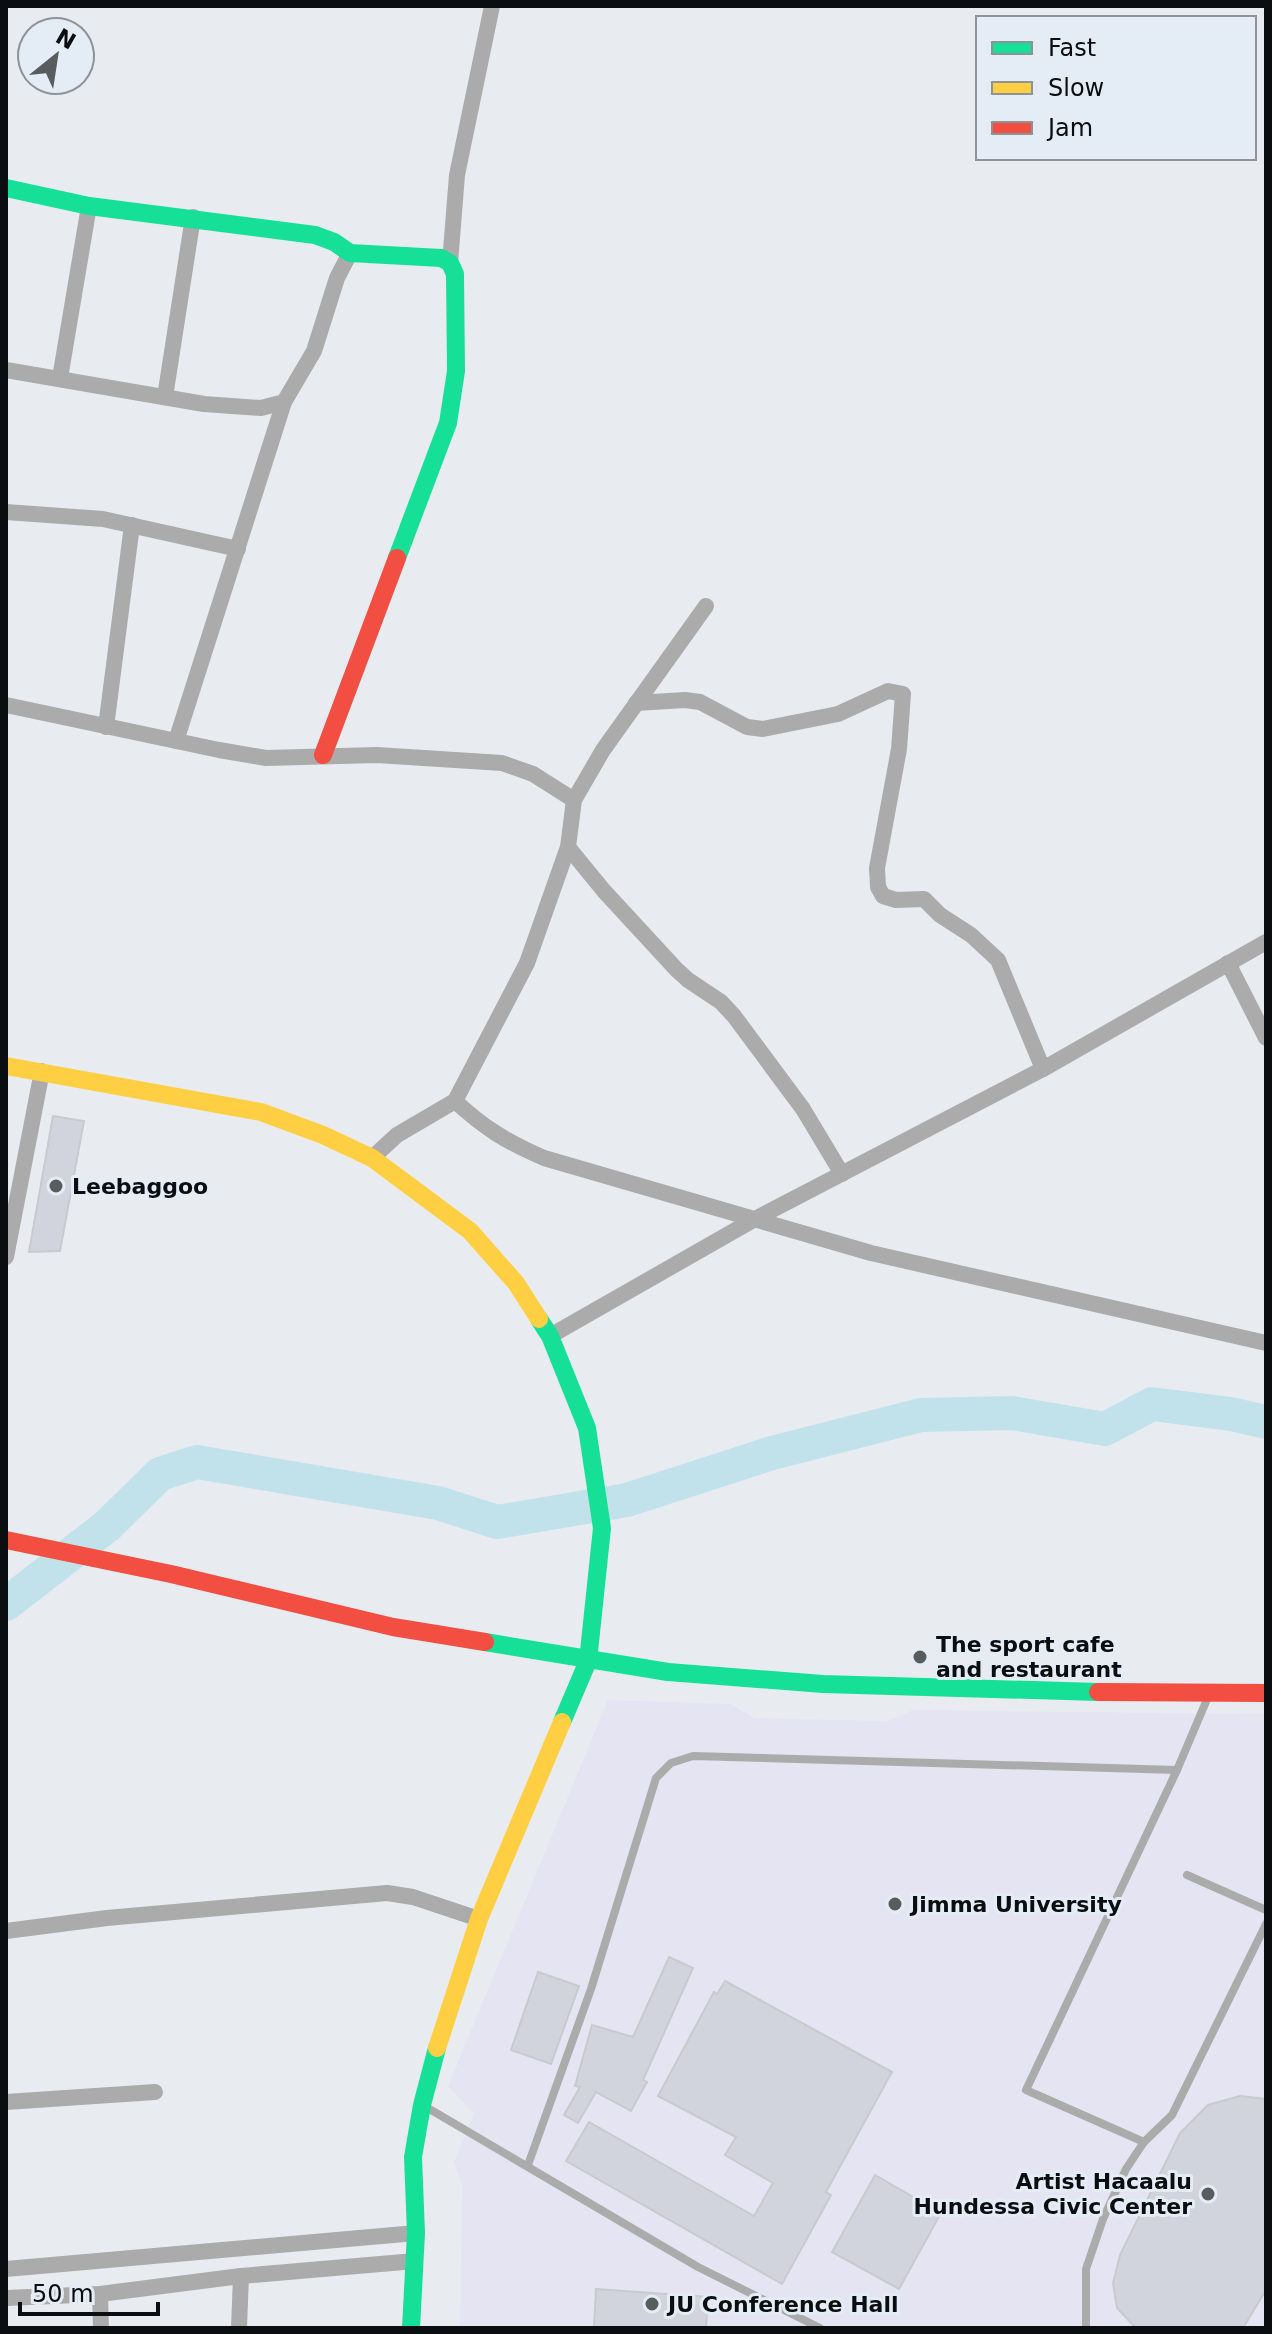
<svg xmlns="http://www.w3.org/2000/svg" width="1272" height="2334" viewBox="0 0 1272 2334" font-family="'DejaVu Sans',sans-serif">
<rect width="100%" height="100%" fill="#e8ecf1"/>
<polygon fill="#e5e4f3" points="608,1700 730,1704 755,1718 887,1721 913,1710 1266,1714 1266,2328 460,2328 462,2185 454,2162 474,2114 448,2086"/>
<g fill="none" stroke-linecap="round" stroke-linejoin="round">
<polyline stroke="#c2e2eb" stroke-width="34" points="6,1604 107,1526 160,1474 197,1462 438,1503 497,1522 627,1500 772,1453 921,1415 1012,1413 1105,1429 1152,1404 1231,1414 1266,1422"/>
</g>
<g fill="#d2d4dd" stroke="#c9cace" stroke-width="2">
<polygon points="53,1116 84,1121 60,1251 29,1252"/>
<polygon points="669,1957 693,1968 643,2080 647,2082 631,2111 596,2092 578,2123 564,2115 580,2087 575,2086 592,2025 633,2037"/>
<polygon points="538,1972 579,1986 551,2064 511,2050"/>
<polygon points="725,1981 892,2072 826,2192 831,2195 782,2284 566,2161 589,2122 754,2216 773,2183 725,2155 736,2137 658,2096 714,1992 717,1994"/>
<polygon points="1240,2096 1266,2099 1266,2290 1243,2328 1136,2328 1117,2308 1113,2283 1120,2255 1180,2133 1208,2105"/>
<polygon points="875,2175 941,2213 899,2289 832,2252"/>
<polygon points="596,2289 708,2297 706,2328 594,2328"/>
</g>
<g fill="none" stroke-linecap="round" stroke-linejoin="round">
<g stroke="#acabab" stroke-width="8">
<polyline points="1187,1875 1266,1910"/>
<polyline points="426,2107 698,2267 820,2328"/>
<polyline points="1144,2142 1026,2090 1177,1770 1208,1697"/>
<polyline points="528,2165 591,1989 656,1778 671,1763 693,1756 1177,1770"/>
<polyline points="1086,2328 1086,2269 1103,2219 1126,2169 1144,2142 1172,2115 1266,1924"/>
</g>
<g stroke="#acabab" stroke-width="16">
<polyline points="450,263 457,175 492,6"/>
<polyline points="6,370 204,404 261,408 284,402 314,351 337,278 350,253"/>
<polyline points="60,378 89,206"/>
<polyline points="165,397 193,217"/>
<polyline points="6,512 103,519 238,549"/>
<polyline points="636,703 685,700 700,702 747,727 763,729 838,714 888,691 903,694 899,749 877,868 878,887 883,896 896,900 924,899 940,915 971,935 998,960 1043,1069"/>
<polyline points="6,705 219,750 266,758 377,755 502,763 533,774 574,800"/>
<polyline points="106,727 132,525"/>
<polyline points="176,741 284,402"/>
<polyline points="568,847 604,891 676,969 688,980 721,1002 734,1016 803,1109 842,1174"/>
<polyline points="1228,963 1266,1038"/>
<path d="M 455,1101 C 484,1128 507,1142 544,1158 L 871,1253 L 1266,1343"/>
<polyline points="372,1158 397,1135 455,1101 527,963 568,847 574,800 603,750 706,606"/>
<polyline points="6,1257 42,1071"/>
<polyline points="550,1336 755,1219 1043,1069 1266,942"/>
<polyline points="6,1931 107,1918 387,1893 413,1897 479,1919"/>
<polyline points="6,2102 155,2092"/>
<polyline points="6,2269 416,2233"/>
<polyline points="100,2294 101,2328"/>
<polyline points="6,2298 100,2294 241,2276 415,2261"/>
<polyline points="239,2328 241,2276"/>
</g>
<g stroke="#16e098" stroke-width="18">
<polyline points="6,188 89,206 315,235 334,242 350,253 441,258 450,263 455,274 456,371 448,423 397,558"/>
<polyline points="539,1319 550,1336 587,1428 602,1528 588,1661 562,1722"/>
<polyline points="485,1642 668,1672 823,1684 1098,1692"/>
<polyline points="411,2328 416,2233 413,2157 422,2105 437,2048"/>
</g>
<g stroke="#ffcf43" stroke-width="18">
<polyline points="6,1066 261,1112 323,1135 372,1158 470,1231 516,1283 539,1319"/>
<polyline points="437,2048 479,1919 562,1722"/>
</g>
<g stroke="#f24e42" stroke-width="18">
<polyline points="323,755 397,558"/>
<polyline points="6,1540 171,1574 393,1627 485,1642"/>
<polyline points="1098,1692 1266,1693"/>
</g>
</g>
<g fill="#585c5f" stroke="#e4ecf5" stroke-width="3">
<circle cx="56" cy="1186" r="8"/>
<circle cx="920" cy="1657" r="8"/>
<circle cx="895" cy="1904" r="8"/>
<circle cx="1208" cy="2194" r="8"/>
<circle cx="652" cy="2304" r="8"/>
</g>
<g text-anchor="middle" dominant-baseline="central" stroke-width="6" stroke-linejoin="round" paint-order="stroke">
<g font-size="22" font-weight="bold" fill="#0b0e10" stroke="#e4ecf5" text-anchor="start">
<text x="72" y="1186">Leebaggoo</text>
<text x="936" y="1644">The sport cafe<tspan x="936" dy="25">and restaurant</tspan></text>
<text x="911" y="1904">Jimma University</text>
<text x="1192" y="2181" text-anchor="end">Artist Hacaalu<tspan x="1192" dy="25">Hundessa Civic Center</tspan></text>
<text x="668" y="2304">JU Conference Hall</text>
</g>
</g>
<rect width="1272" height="2334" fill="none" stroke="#0b0e10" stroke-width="16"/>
<rect x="976" y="16" width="280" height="144" fill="#e4ecf5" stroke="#8d9399" stroke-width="2"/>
<rect x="992" y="42" width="40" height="12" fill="#16e098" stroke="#8d9399" stroke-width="2"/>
<text x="1048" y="56" font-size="24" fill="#0b0e10">Fast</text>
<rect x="992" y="82" width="40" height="12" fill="#ffcf43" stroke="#8d9399" stroke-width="2"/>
<text x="1048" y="96" font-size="24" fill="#0b0e10">Slow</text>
<rect x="992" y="122" width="40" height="12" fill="#f24e42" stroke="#8d9399" stroke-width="2"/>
<text x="1048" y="136" font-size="24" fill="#0b0e10">Jam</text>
<g transform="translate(56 56) rotate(30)"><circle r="38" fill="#e4ecf5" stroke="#8d9399" stroke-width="2"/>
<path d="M0-6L14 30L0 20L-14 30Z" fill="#585c5f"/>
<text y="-12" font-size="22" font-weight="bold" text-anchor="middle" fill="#0b0e10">N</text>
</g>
<path d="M20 2302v12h138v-12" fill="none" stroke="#0b0e10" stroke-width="4"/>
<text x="32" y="2302" font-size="24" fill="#0b0e10" stroke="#e4ecf5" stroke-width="6" paint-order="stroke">50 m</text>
</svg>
